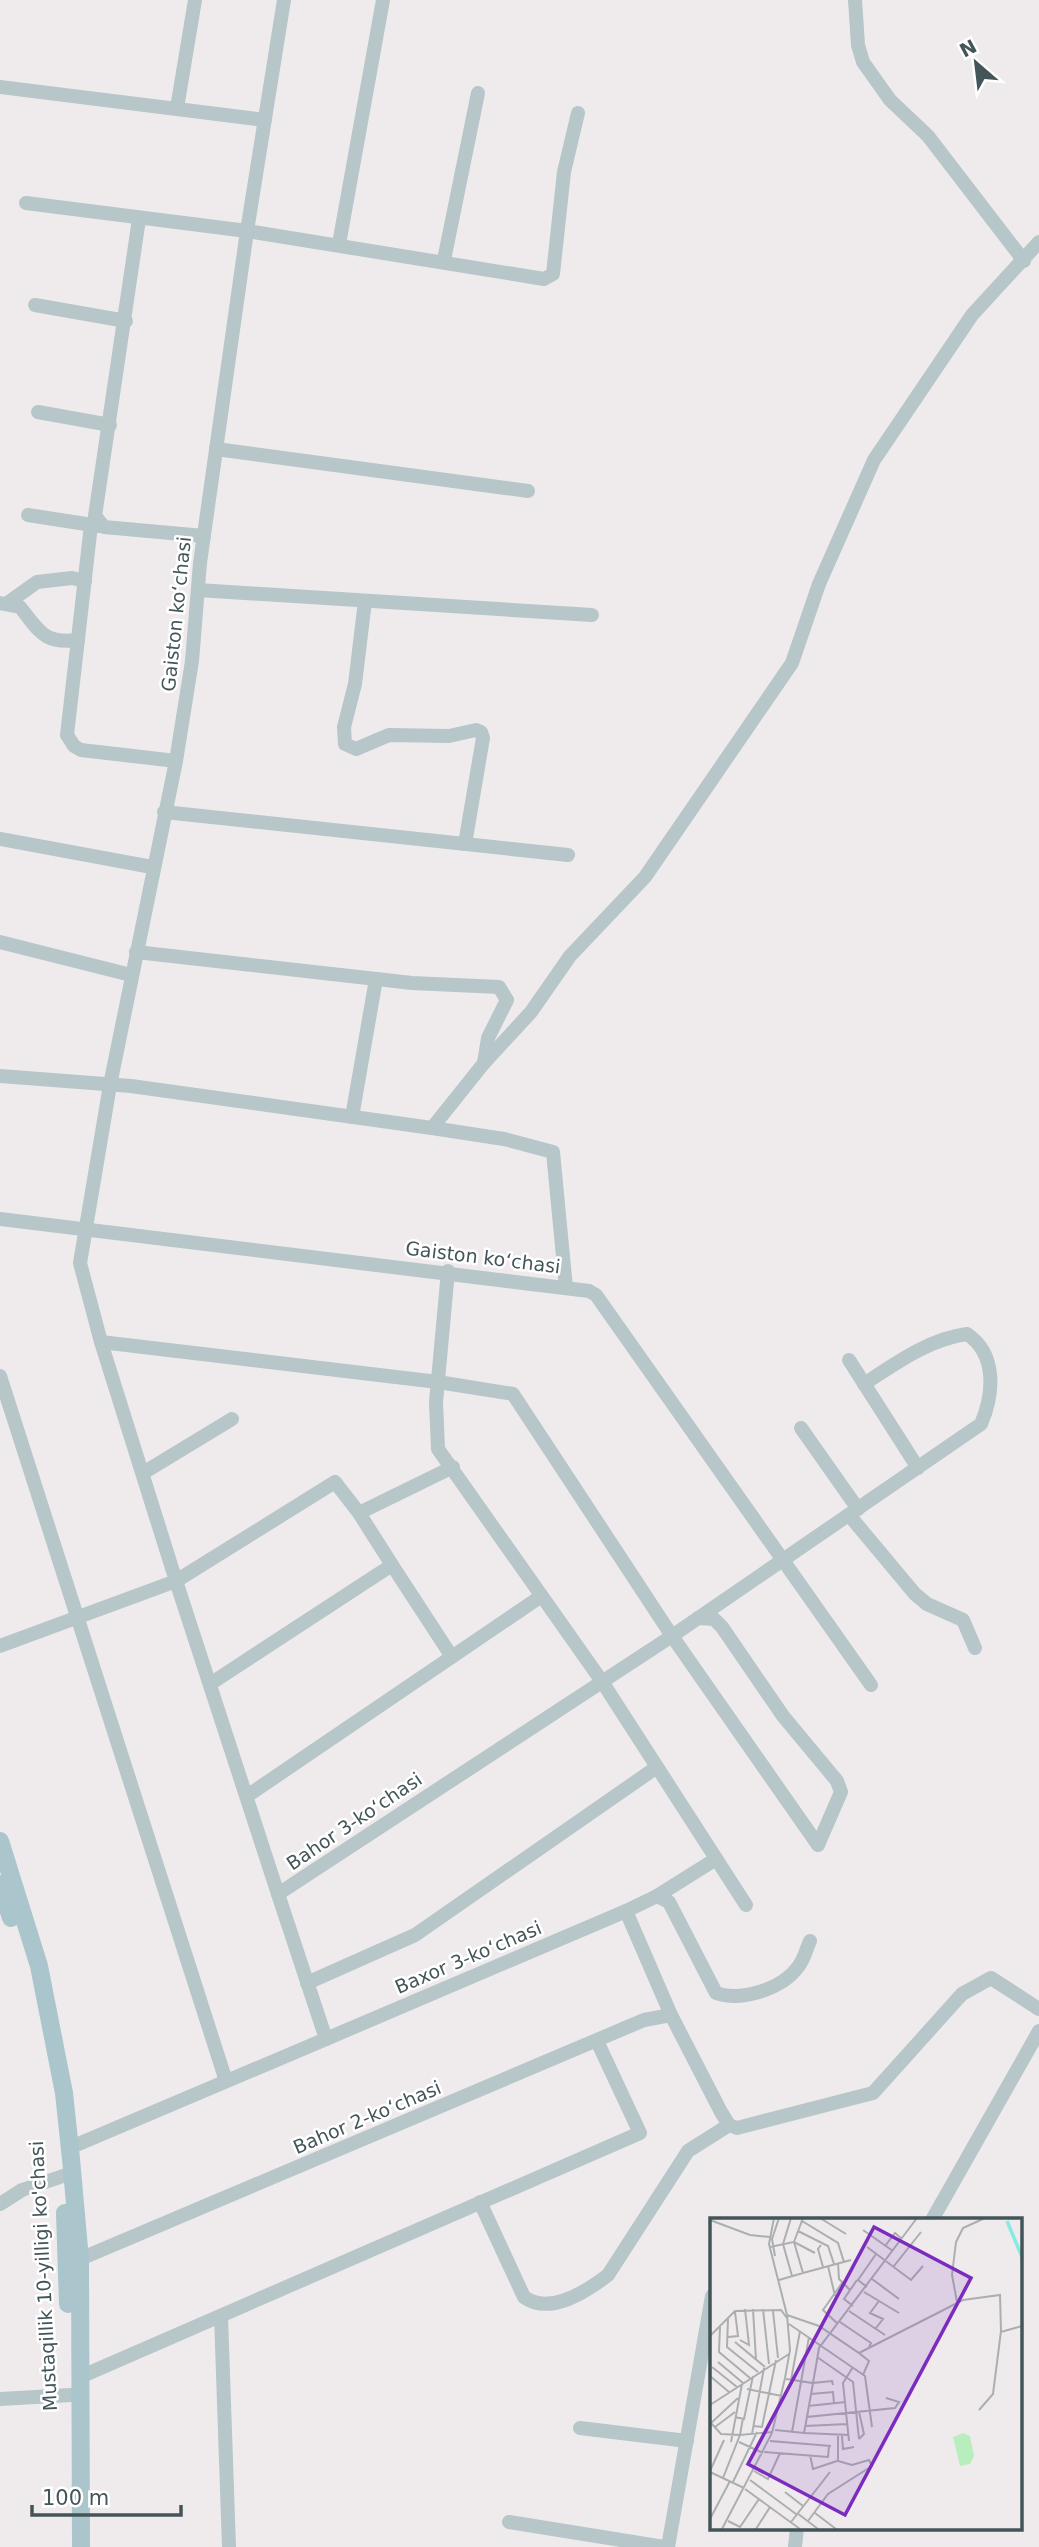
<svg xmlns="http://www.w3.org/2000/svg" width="1039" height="2547" viewBox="0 0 1039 2547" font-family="'DejaVu Sans',sans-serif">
<rect width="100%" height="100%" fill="#efebec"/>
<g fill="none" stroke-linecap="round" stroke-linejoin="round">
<g stroke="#b6c6c9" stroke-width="14">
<polyline points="855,0 858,45 863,62 890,100 928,136 1024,261"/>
<polyline points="0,87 265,120"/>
<polyline points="177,108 195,0"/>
<polyline points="26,203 247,231 544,279 553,274 564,172 578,113"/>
<polyline points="139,219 95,516 104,527 204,536"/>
<polyline points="339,244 383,0"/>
<polyline points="444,260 478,93"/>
<polyline points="35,305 126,321"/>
<polyline points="38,412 110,425"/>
<polyline points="216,449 528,491"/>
<polyline points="28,515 99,526"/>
<polyline points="91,525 67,735 74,746 81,750 176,761"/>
<polyline points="198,590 592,615"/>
<polyline points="365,601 355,684 344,727 345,744 356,749 389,735 449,736 476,730 481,732 483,738 465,844"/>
<polyline points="9,602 37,582 72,578 85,581"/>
<path d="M 0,603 L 20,607 C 40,632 44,644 78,640"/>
<polyline points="164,812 568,855"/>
<polyline points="0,839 152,867"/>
<polyline points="0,942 131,975"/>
<polyline points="136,952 412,983 499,987 507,1000 488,1038 484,1063"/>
<polyline points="0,1076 131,1086 432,1128 484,1063 531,1012 570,956 645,877 792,663 819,584 874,460 972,315 1039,242"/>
<polyline points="352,1117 376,979"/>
<polyline points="432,1128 504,1139 553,1152 566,1288"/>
<polyline points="0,1219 589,1291 596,1295 871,1685"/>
<polyline points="448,1271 436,1402 438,1449 601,1680 746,1905"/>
<polyline points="101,1342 438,1382 513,1394 672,1636 818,1845 841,1792 837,1781 783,1716 722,1627 714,1619 698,1618"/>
<polyline points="849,1360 918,1468"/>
<polyline points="0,1376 226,2081"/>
<polyline points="801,1428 858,1509"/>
<polyline points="143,1473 232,1419"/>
<polyline points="849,1515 915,1594 927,1604 963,1620 975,1648"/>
<polyline points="392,1565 359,1513 453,1467"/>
<polyline points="0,1646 176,1581 101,1342 80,1263 110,1085 176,761 192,661 200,563 247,231 284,0"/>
<polyline points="210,1684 392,1565 452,1657"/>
<polyline points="247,1796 540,1597"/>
<polyline points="278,1894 176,1581 335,1482 359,1513"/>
<path d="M 657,1896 L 669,1902 L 716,1993 C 741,2002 782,1989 798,1967 C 804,1960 806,1950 810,1941"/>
<polyline points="626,1911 671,2015 721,2112 729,2125 737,2128 873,2093 962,1994 991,1978 1039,2009"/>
<polyline points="307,1983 415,1935 657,1767"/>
<polyline points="326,2039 626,1911 657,1896 716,1859"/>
<path d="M 69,2148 L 326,2039 L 278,1894 L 672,1636 L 981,1424 C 994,1394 997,1354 967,1334 C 929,1339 896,1363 864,1384"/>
<path d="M 480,2202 L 524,2297 C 550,2316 587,2291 608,2275 L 688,2151 L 729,2125"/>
<polyline points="0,2204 22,2190 63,2176"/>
<polyline points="932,2220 1039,2031"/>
<polyline points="80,2259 644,2020 671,2015"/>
<polyline points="221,2316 229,2547"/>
<polyline points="80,2377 640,2133 597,2041"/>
<polyline points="0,2399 71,2395"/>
<polyline points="580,2428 687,2441"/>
<polyline points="509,2522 664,2547"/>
<polyline points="668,2547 712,2296"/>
<polyline points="795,2547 797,2528"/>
</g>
<g stroke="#aac5cc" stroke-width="18">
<polyline points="0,1841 39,1966 64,2093 71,2159 80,2259 81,2547"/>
<polyline points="0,1884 11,1918"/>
<polyline points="65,2213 68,2304"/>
</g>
</g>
<g text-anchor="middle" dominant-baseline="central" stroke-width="5" stroke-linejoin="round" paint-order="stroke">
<g font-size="19" fill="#445559" stroke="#fff">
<text transform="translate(176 614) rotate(-84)">Gaiston koʻchasi</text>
<text transform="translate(483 1257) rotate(7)">Gaiston koʻchasi</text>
<text transform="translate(354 1821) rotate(-34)">Bahor 3-koʻchasi</text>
<text transform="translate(468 1957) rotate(-23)">Baxor 3-koʻchasi</text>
<text transform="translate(367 2117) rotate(-23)">Bahor 2-koʻchasi</text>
<text transform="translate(43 2276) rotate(-93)">Mustaqillik 10-yilligi ko'chasi</text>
</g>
</g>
<g transform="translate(710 2218)">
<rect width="312" height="312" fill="#efebec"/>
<path d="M 253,215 L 260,218 L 264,238 L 260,246 L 250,248 L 243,219 Z" fill="#b8eebd"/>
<path fill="none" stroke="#84ece3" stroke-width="3.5" d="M 297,3 L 312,39"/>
<path fill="none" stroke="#abafb1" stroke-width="2" d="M 81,0 L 73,26 L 82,58M 110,0 L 136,16M 0,2 L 40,17 L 60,19M 92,3 L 128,25 L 134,44M 153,12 L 183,33M 88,13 L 118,28 L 124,46M 84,24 L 93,55 L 141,42M 84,24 L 105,35M 111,27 L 108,31 L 113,49M 175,28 L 185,15 L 192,21M 60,29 L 84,24 L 93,0M 157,29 L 201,62 L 213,48M 65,38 L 62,21 L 69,0M 128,45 L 129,61 L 140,72M 118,48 L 125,78M 184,48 L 211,14M 162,61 L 189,81M 69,62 L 93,55M 157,69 L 148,62 L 166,36M 154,74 L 189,95M 247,84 L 242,57 L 246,24 L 253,10 L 275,0M 143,88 L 134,81 L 147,62M 43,91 L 46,142M 53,91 L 59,146M 63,93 L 68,140M 139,93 L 175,117M 77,97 L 109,108 L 149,135 L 253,82 L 290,77 L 291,114 L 312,108M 18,101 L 17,129 L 48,154M 130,104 L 161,125 L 159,129M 79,106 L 155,158 L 162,209M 128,106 L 113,92 L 132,65M 10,109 L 9,134 L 40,160M 166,110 L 173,101 L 160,95 L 169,83M 0,118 L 25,93 L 71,92 L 77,100M 18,119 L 28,118 L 25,94M 30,122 L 39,127 L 35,91M 25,124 L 55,149M 149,135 L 159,143 L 153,157M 107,139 L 143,164 L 149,221M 8,144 L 33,165M 2,149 L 27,169M 0,158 L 19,174M 76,161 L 103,165 L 109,130 L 207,0M 81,162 L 90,113M 37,171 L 72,178M 101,176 L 123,174 L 124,185M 0,187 L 79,136M 98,188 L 136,184M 269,192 L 283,176 L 291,113M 25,199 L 34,201 L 43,158M 97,199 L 103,165 L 122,163 L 123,167M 33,200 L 30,217 L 63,214M 44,208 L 52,209 L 66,142M 95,208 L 138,206M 5,209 L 25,194M 65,212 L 94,215 L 97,199 L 185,190 L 189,184 L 176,180M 82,214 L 99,119M 94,215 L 139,217M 42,216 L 54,150M 132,218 L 133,231 L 144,229M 149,221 L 154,216 L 149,194M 60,223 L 121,228M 139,223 L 133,165 L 143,149M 21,224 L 32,166M 29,224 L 53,235M 54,234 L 118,239 L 119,228M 100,237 L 103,251 L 127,243M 0,253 L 14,222M 44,253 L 58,261 L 70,235M 0,254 L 34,270M 13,260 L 30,217 L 11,216 L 1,205 L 28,180M 40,262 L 86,296M 23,264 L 47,214M 35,271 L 90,311M 75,274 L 93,288M 87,295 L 108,311M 105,295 L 126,311M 0,301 L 20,263M 18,303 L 30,309 L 49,281M 98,303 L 118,276 L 162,248 L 159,242 L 142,247 L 128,243 L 128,218M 81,304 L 120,254M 12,311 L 62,215 L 75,160 L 80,132 L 77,97 L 59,26 L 64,0M 46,311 L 60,289"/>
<path fill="#7b2cbf" fill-opacity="0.15" stroke="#7b2cbf" stroke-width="3.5" d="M 164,9 L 261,60 L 135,297 L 38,246 Z"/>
<rect width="312" height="312" fill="none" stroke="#445559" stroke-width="3.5"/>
</g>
<g transform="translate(976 63) rotate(332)" stroke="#ffffff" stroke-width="5" paint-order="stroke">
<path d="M0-5L12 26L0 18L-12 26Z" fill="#445559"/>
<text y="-10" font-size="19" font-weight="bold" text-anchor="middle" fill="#445559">N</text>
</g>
<path d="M32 2505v10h149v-10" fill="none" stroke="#445559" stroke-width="3.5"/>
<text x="42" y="2505" font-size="21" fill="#445559" stroke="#ffffff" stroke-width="5" paint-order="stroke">100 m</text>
</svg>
